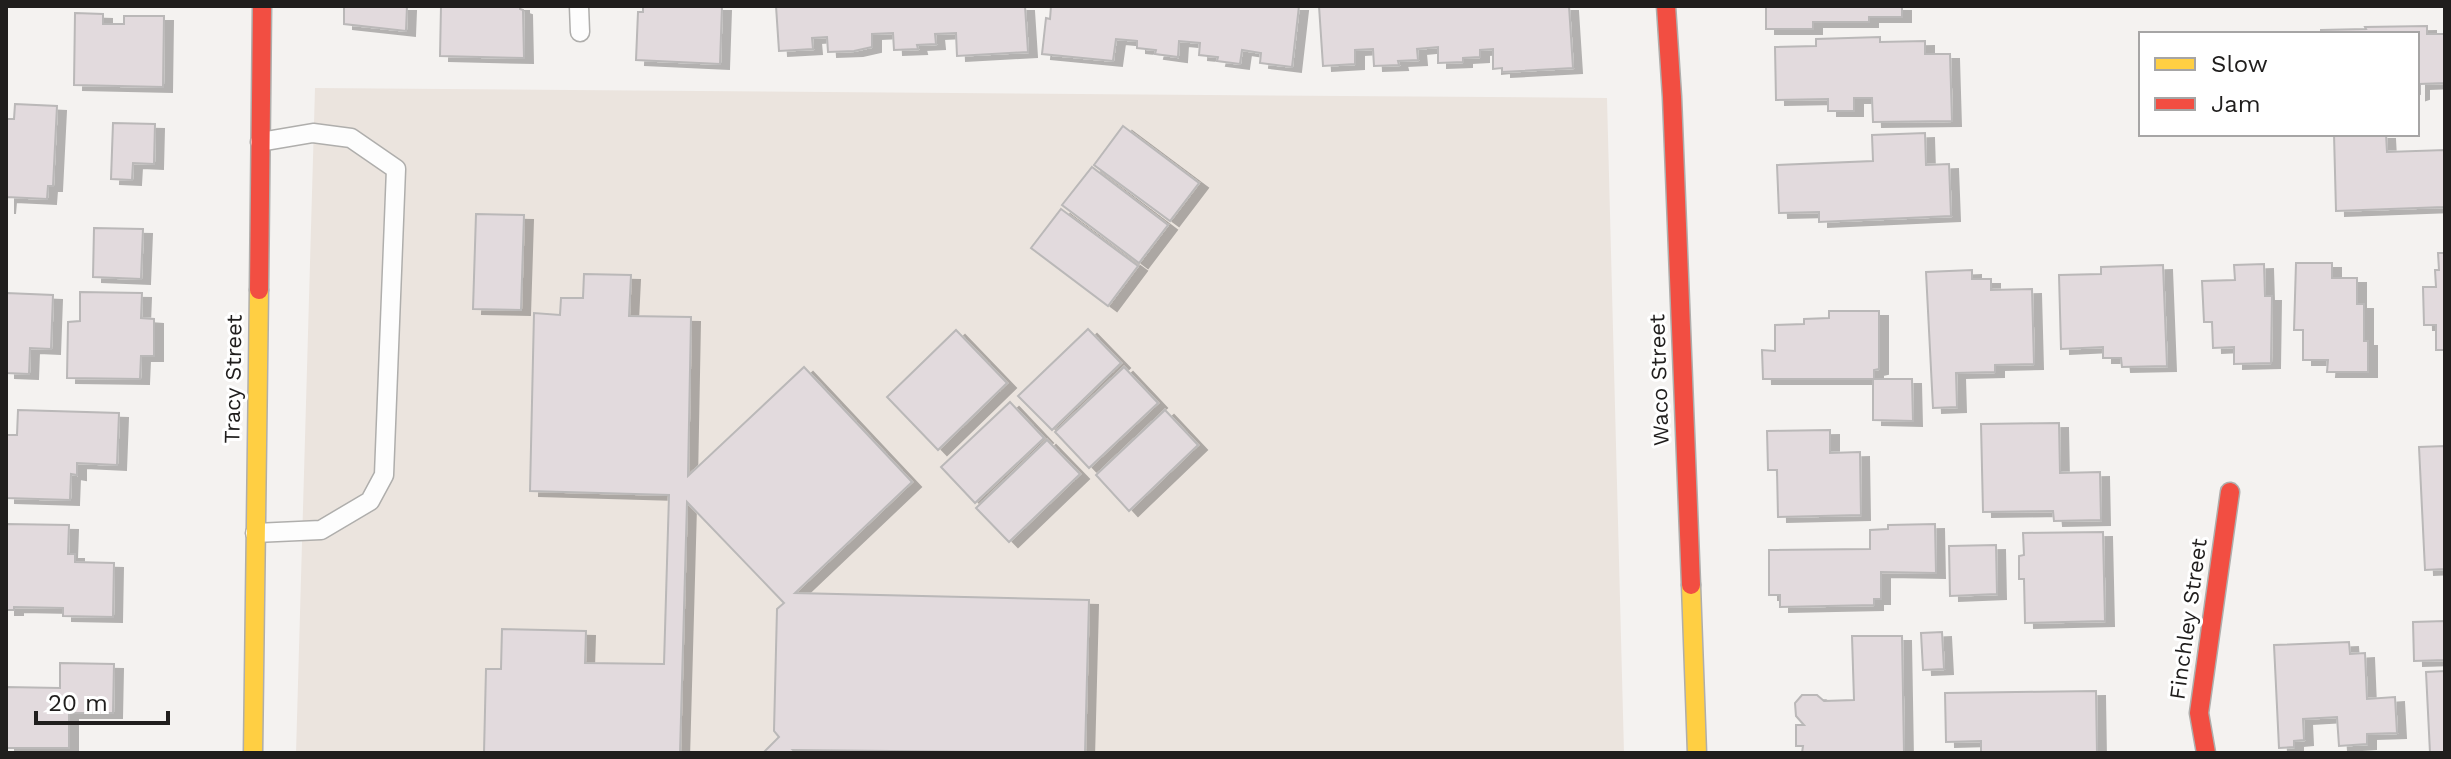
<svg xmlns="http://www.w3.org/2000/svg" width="2451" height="759" viewBox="0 0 2451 759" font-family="'Work Sans',sans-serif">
<defs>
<filter id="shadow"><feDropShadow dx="9" dy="5" stdDeviation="0" flood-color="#0004"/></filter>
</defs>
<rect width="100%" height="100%" fill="#f4f2f0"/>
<polygon fill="#ebe4de" points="315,88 1607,98 1624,753 296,753"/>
<g fill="#e2dadd" stroke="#bab8b8" stroke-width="2" filter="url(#shadow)">
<polygon points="344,6 407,6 406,31 344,24"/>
<polygon points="441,6 520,6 520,9 523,10 524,58 440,56"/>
<polygon points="643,6 722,6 720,64 636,60 638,12 643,12"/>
<polygon points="776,6 1025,6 1028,52 957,56 956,33 935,34 936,44 917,45 918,49 894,50 893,33 872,34 872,47 854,51 828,52 827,37 812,38 813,49 779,51"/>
<polygon points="1051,6 1299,6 1292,67 1260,63 1261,53 1242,50 1240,64 1217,61 1218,57 1199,55 1200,43 1179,41 1178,57 1155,54 1156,50 1137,48 1137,41 1116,39 1113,61 1042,54 1046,18 1050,19"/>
<polygon points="1319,6 1569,6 1573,68 1502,72 1502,68 1493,69 1493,49 1480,50 1480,57 1463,58 1463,62 1438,63 1438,47 1417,49 1418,60 1398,61 1399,65 1374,66 1373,49 1355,50 1355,64 1323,66"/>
<polygon points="1766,6 1902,6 1902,17 1869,17 1869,22 1813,22 1813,29 1766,29"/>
<polygon points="75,13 103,14 103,24 124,24 124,16 164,16 163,87 74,85"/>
<polygon points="2427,26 2427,34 2445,34 2445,83 2420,84 2420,94 2417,95 2417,34 2321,34 2321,30 2366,29 2365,27"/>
<polygon points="1880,37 1880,42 1925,41 1925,54 1950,54 1952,121 1873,122 1872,98 1854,98 1854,111 1828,111 1828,99 1776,100 1775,47 1816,46 1816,39"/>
<polygon points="15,104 57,106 53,186 48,186 47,199 7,197 6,209 6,119 14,119"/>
<polygon points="113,123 155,124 154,164 133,163 132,180 111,179"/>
<polygon points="1123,126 1199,183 1170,221 1094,165"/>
<polygon points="1925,133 1926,165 1949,164 1951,216 1819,222 1819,212 1779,213 1777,165 1873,161 1872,135"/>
<polygon points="2334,134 2386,134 2387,152 2445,150 2444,207 2336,211"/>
<polygon points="1092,167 1168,225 1139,263 1062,205"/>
<polygon points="1061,209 1138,266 1108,306 1031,248"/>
<polygon points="476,214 524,215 521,310 473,309"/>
<polygon points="94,228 143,229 141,279 93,277"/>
<polygon points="2438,253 2445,253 2445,350 2436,350 2436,325 2424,325 2423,287 2436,287 2435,270 2439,270"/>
<polygon points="2296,263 2332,263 2332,278 2357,278 2357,304 2364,304 2364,341 2368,341 2368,372 2327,372 2328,360 2303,360 2303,330 2294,330"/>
<polygon points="2264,264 2265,296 2272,296 2271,363 2234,364 2234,347 2213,348 2212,322 2204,322 2202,281 2235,280 2234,265"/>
<polygon points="2163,265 2167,366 2122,367 2121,358 2103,358 2103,347 2061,349 2059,275 2101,274 2101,267"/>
<polygon points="1972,270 1972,279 1991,279 1991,290 2032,289 2034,364 1995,365 1995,372 1956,373 1957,407 1933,408 1926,272"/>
<polygon points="584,274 631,275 629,316 691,317 688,476 804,367 912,482 795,593 1089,600 1085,753 793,750 796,753 763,753 779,737 774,731 777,609 784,603 687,502 680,753 484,753 486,669 501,669 502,629 586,631 585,663 664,664 669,495 530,491 534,313 560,315 561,298 583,298"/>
<polygon points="80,292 142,293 141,318 154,319 154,356 141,356 140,379 67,378 68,322 80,321"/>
<polygon points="6,293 53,295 51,349 30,348 29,374 6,373"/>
<polygon points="1829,311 1879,311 1879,369 1874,370 1874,379 1763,379 1762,350 1775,351 1775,325 1804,324 1804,319 1829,318"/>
<polygon points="1088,329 1121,363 1052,430 1018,396"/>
<polygon points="956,330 1007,383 938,450 887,397"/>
<polygon points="1124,367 1158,403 1089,468 1055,432"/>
<polygon points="1873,379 1912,379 1913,421 1873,420"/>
<polygon points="1010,402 1044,438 975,503 941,467"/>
<polygon points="18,410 119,413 117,465 77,463 77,475 71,474 70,500 6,498 6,435 17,435"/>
<polygon points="1165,410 1198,445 1129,511 1096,475"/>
<polygon points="2059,423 2060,473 2100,472 2101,520 2054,521 2053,511 1983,512 1981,424"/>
<polygon points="1830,430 1830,453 1860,452 1861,515 1778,517 1777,470 1768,470 1767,431"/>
<polygon points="1047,440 1080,474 1009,542 976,508"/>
<polygon points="2445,446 2445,569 2425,570 2419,447"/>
<polygon points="6,524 69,525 68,554 75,554 75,562 114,563 113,617 63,616 63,608 14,607 14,610 6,610"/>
<polygon points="1935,524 1936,573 1881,572 1881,599 1874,599 1874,605 1780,607 1780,595 1769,595 1769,550 1870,549 1870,530 1888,529 1888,525"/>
<polygon points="2103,532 2105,621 2025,623 2024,579 2019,579 2019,556 2024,555 2023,533"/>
<polygon points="1996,545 1997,594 1950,596 1949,546"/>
<polygon points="2445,621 2445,660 2414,661 2413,622"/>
<polygon points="1942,632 1944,669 1923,670 1921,633"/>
<polygon points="1852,636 1902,636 1904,753 1802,753 1803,746 1796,746 1796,725 1804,725 1796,716 1795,703 1802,695 1817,695 1824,701 1854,700"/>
<polygon points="2349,642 2350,654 2365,653 2367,699 2395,697 2397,733 2367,734 2367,744 2339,746 2337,717 2303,719 2304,740 2294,741 2294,747 2279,748 2274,645"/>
<polygon points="60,663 114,664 113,713 69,713 69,748 6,748 6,687 60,688"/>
<polygon points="2445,671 2445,753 2430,753 2426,672"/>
<polygon points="2096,691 2097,753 1981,753 1981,741 1946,742 1945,693"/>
</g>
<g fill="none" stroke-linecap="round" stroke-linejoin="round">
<defs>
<g id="lane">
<polyline points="579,6 580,32"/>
<polyline points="255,533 321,530 370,501 384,475 396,169 351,138 313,133 260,142"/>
</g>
<g id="slow">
<polyline points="1691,585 1697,753"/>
<polyline points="253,753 259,290"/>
</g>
<g id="jam">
<polyline points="1666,6 1672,97 1691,585"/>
<polyline points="259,290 262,6"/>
<polyline points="2206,753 2199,713 2230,492"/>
</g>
</defs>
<use href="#lane" stroke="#afaeac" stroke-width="21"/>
<use href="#slow" stroke="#afaeac" stroke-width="21"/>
<use href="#jam" stroke="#afaeac" stroke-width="21"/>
<use href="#lane" stroke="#fdfdfd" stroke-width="18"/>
<use href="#slow" stroke="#ffcf43" stroke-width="18"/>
<use href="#jam" stroke="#f24e42" stroke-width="18"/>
</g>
<g text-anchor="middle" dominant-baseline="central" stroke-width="6" stroke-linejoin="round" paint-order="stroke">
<g font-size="22" fill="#201e1d" stroke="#fff">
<text transform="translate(233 379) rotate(-89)">Tracy Street</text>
<text transform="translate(1659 380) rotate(-92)">Waco Street</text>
<text transform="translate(2188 619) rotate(-82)">Finchley Street</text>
</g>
</g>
<rect width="2451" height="759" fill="none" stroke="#201e1d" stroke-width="16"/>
<rect x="2139" y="32" width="280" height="104" fill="#ffffff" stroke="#a6a5a5" stroke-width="2"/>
<rect x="2155" y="58" width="40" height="12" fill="#ffcf43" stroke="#a6a5a5" stroke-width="2"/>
<text x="2211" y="72" font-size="24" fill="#201e1d">Slow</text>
<rect x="2155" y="98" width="40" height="12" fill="#f24e42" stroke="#a6a5a5" stroke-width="2"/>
<text x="2211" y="112" font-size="24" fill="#201e1d">Jam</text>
<path d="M36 711v12h132v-12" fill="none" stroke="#201e1d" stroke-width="4"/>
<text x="48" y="711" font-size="24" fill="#201e1d" stroke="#ffffff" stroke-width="6" paint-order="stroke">20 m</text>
</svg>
